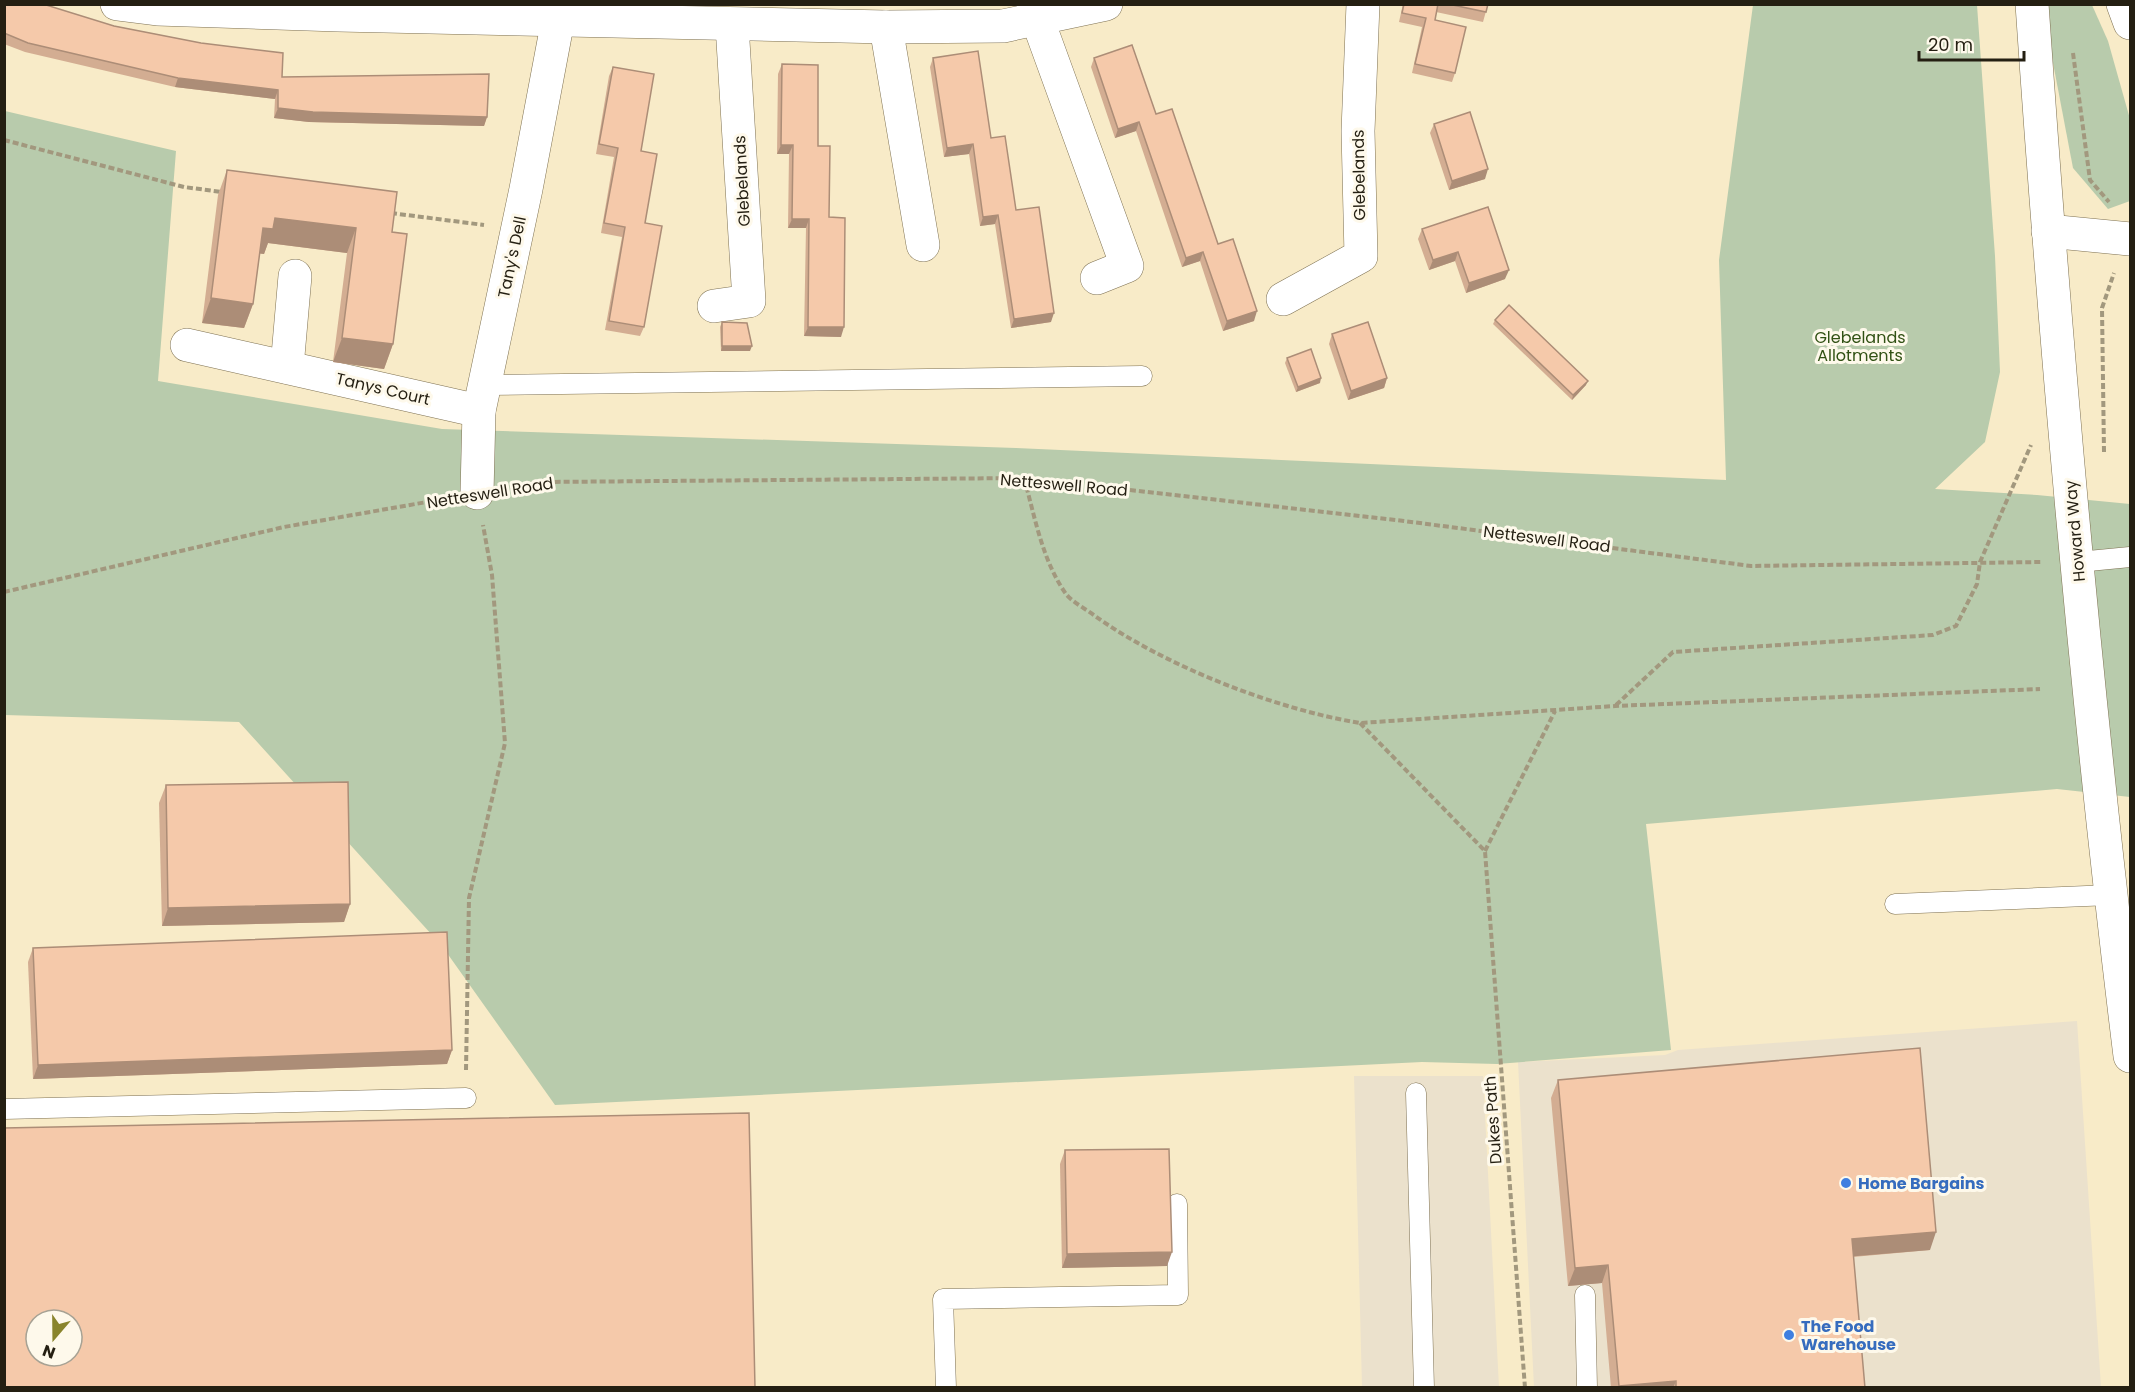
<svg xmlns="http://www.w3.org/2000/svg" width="2135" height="1392" viewBox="0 0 2135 1392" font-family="Poppins,sans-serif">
<rect width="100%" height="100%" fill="#f8ebc8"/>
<g fill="#ebe1cc">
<polygon points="2077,1021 2101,1387 1534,1387 1518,1062 1665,1055 1678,1050"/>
<polygon points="1354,1076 1483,1076 1499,1387 1362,1387"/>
</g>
<g fill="#b8cbac">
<polygon points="1753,5 1977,5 1995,256 2000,372 1985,442 1935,489 2037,495 2130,504 2130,797 2057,789 1646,824 1671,1050 1497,1064 1422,1062 555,1105 442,946 239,722 5,715 5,111 176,151 158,381 442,429 1016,448 1726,480 1719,260"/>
<polygon points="2042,5 2092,5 2108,41 2130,119 2130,201 2108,209 2073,168"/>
</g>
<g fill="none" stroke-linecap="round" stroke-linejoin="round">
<defs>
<g id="service">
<polyline points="486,385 1142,376"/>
<polyline points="2078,562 2130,557"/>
<polyline points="1895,904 2111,895"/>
<polyline points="1416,1093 1424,1388"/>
<polyline points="4,1109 466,1098"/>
<polyline points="1585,1295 1587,1388"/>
<polyline points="946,1388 943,1299 1178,1295 1177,1204"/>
</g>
<g id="minor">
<polyline points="117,4 157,9 338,15 886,27 1003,26 1106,4"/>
<polyline points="2123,4 2130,23"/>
<polyline points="1038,21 1127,266 1097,278"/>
<polyline points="886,27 923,245"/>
<polyline points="2048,231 2130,239"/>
<polyline points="1283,299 1361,256 1358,131 1363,4"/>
<polyline points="714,306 749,301 732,25"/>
<polyline points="187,345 479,411"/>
<polyline points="287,367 295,276"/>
<polyline points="477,493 479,411 526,189 561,4"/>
</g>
<path id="tertiary" d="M 2032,4 C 2056,356 2087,707 2130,1056"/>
</defs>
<use href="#service" stroke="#7e7152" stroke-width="21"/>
<use href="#minor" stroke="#7e7152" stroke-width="34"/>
<use href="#tertiary" stroke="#7e7152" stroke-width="34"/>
<g stroke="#a2987e" stroke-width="4" stroke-dasharray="6 3" stroke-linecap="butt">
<polyline points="2073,53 2090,180 2109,202"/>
<polyline points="4,140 184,187 222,192"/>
<polyline points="391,213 484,225"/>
<polyline points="2104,452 2102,308 2114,273"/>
<path d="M 1024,478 C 1035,517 1042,560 1066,594 C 1072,602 1086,609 1095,616 C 1165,666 1275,709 1360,723 L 1615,706 L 2040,689"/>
<polyline points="510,487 543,482 1024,478 1404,521 1751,566 2042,562"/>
<polyline points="4,592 284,527 444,499"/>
<polyline points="1616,705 1673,652 1933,635 1956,626 1977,584 1980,562 2031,445"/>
<polyline points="1360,723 1485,851 1525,1388"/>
<polyline points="1485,851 1555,711"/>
<polyline points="466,1070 469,898 505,743 492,575 483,525"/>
</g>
<use href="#service" stroke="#fff" stroke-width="20"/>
<use href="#minor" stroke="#fff" stroke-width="33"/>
<use href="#tertiary" stroke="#fff" stroke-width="33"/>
</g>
<g fill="#d3ad92">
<polygon points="4,4 201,43 282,77 487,117 484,126 309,122 274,118 275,99 175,87 25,52 4,44"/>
<polygon points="1403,4 1488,4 1483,22 1436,12 1435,20 1455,73 1452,82 1412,73 1422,27 1399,22"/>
<polygon points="933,58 991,138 1016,210 1051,322 1011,328 995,224 980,226 969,154 944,157 930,67"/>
<polygon points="1094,58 1156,114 1254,321 1223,331 1200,261 1182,267 1136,131 1115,138 1091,67"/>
<polygon points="782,64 818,146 829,217 841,337 804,336 806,228 788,228 789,154 777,154 778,74"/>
<polygon points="613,67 641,151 645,223 644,327 640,336 605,330 622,237 601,233 614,157 596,154 609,76"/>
<polygon points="1434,124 1485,179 1449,190 1430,133"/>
<polygon points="227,170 392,232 393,344 384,369 333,362 347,253 268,243 264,254 260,253 253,304 244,328 202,323 218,195"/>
<polygon points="1422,229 1505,279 1466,293 1455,261 1429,270 1418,239"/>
<polygon points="1495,320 1586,385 1572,400 1493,324"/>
<polygon points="722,322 750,351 721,351 720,327"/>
<polygon points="1332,334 1387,378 1384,388 1348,400 1329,344"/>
<polygon points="1287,358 1320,383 1296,392 1285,363"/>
<polygon points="166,785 350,904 344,922 162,926 159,803"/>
<polygon points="33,948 452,1050 447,1064 33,1079 28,962"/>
<polygon points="1558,1080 1930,1250 1853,1257 1865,1388 1611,1388 1602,1283 1568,1286 1551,1098"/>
<polygon points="1065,1150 1167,1266 1062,1268 1060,1164"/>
</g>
<g fill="#ac8d77">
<polygon points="178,78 278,90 275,99 175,87"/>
<polygon points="278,108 487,117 484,126 309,122 274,118"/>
<polygon points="1139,122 1136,131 1115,138 1118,129"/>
<polygon points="973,144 969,154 944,157 947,148"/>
<polygon points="781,145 793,145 789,154 777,154"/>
<polygon points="1488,169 1485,179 1449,190 1452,181"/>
<polygon points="998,215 995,224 980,226 983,217"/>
<polygon points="275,218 356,228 347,253 268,243 264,254 254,253 263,228"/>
<polygon points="792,219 809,219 806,228 788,228"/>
<polygon points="1203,252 1200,261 1182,267 1186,258"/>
<polygon points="1458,252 1455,261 1429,270 1433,260"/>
<polygon points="1509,270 1505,279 1466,293 1469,283"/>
<polygon points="211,298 253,304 244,328 202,323"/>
<polygon points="1257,311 1254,321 1223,331 1227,321"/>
<polygon points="1054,313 1051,322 1011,328 1014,319"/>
<polygon points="808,327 844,327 841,337 804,336"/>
<polygon points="342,338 393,344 384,369 333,362"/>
<polygon points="722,346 752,346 750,351 721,351"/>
<polygon points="1321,378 1320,383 1296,392 1298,387"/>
<polygon points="1387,378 1384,388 1348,400 1351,391"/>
<polygon points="1588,381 1586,385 1572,400 1573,395"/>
<polygon points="350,904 344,922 162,926 168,908"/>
<polygon points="452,1050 447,1064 33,1079 38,1065"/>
<polygon points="1936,1232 1930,1250 1845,1257 1852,1239"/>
<polygon points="1172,1252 1167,1266 1062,1268 1067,1254"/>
<polygon points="1608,1265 1602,1283 1568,1286 1575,1268"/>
<polygon points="1676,1381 1673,1388 1618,1388 1619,1386"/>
</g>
<g fill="#f5c9aa" stroke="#ac8d77" stroke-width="1.5" fill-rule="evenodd">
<polygon points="4,4 43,4 114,26 201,43 283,53 282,77 489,74 487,117 313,112 278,108 278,90 178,78 28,43 4,33"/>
<polygon points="1404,4 1438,4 1435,20 1466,27 1455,73 1415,64 1426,18 1402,13"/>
<polygon points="1448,4 1488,4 1486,12"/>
<polygon points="1132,45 1156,114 1172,109 1218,244 1233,239 1257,311 1227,321 1203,252 1186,258 1139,122 1118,129 1094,58"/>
<polygon points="978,51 991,138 1005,136 1016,210 1039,207 1054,313 1014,319 998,215 983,217 973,144 947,148 933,58"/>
<polygon points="782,64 818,65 818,146 830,146 829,217 845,218 844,327 808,327 809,219 792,219 793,145 781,145"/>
<polygon points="613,67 654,74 641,151 657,154 645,223 662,226 644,327 609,321 625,227 604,223 618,148 599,144"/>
<polygon points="1470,112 1488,169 1452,181 1434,124"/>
<polygon points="227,170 397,192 392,232 407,234 393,344 342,338 356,228 275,218 273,229 263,228 253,304 211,298"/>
<polygon points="1488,207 1509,270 1469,283 1458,252 1433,260 1422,229"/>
<polygon points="1509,305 1588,381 1573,395 1495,320"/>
<polygon points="722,322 747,323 752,346 722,346"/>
<polygon points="1368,322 1387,378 1351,391 1332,334"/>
<polygon points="1311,349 1321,378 1298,387 1287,358"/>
<polygon points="348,782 350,904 168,908 166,785"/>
<polygon points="447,932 452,1050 38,1065 33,948"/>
<polygon points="1920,1048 1936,1232 1852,1239 1865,1388 1676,1388 1676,1381 1619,1386 1608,1265 1575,1268 1558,1080"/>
<path d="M 749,1113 L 755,1388 L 4,1388 L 4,1128 ZM 36,1320 L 72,1320 L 72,1356 L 36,1356 Z"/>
<polygon points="1169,1149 1172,1252 1067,1254 1065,1150"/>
</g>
<g fill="#3f7fe0" stroke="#fef9eb" stroke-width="2">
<circle cx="1846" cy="1183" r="6"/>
<circle cx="1789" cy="1335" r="6"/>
</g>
<g text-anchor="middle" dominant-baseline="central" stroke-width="6" stroke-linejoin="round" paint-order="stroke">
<g font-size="16" fill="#241f12" stroke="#fef9eb">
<text transform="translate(1359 175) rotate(-91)">Glebelands</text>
<text transform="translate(742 181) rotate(-93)">Glebelands</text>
<text transform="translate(512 257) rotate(-78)">Tany's Dell</text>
<text transform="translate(383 389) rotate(13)">Tanys Court</text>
<text transform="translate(1064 485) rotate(5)">Netteswell Road</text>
<text transform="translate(490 493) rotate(-9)">Netteswell Road</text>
<text transform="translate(2075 531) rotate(-95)">Howard Way</text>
<text transform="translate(1547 539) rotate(7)">Netteswell Road</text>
<text transform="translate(1493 1120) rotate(-94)">Dukes Path</text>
</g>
<g font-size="16" fill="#315114" stroke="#fef9eb">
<text x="1860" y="337">Glebelands<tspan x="1860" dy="18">Allotments</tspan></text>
</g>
<g font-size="16" font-weight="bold" fill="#366cbe" stroke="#fef9eb" text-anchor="start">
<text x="1858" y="1183">Home Bargains</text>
<text x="1801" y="1326">The Food<tspan x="1801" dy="18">Warehouse</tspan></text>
</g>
</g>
<rect width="2135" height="1392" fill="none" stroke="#241f12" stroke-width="12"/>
<g transform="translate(54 1338) rotate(200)"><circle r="28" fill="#fef9eb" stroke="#a7a294" stroke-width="1.5"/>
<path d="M0-4.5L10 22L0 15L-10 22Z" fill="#89842c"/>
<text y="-9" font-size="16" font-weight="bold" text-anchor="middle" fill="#241f12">N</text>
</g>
<path d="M1919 51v9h105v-9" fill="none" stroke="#241f12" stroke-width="3"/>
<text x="1928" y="51" font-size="18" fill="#241f12" stroke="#fef9eb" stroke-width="4.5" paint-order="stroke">20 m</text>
</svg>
